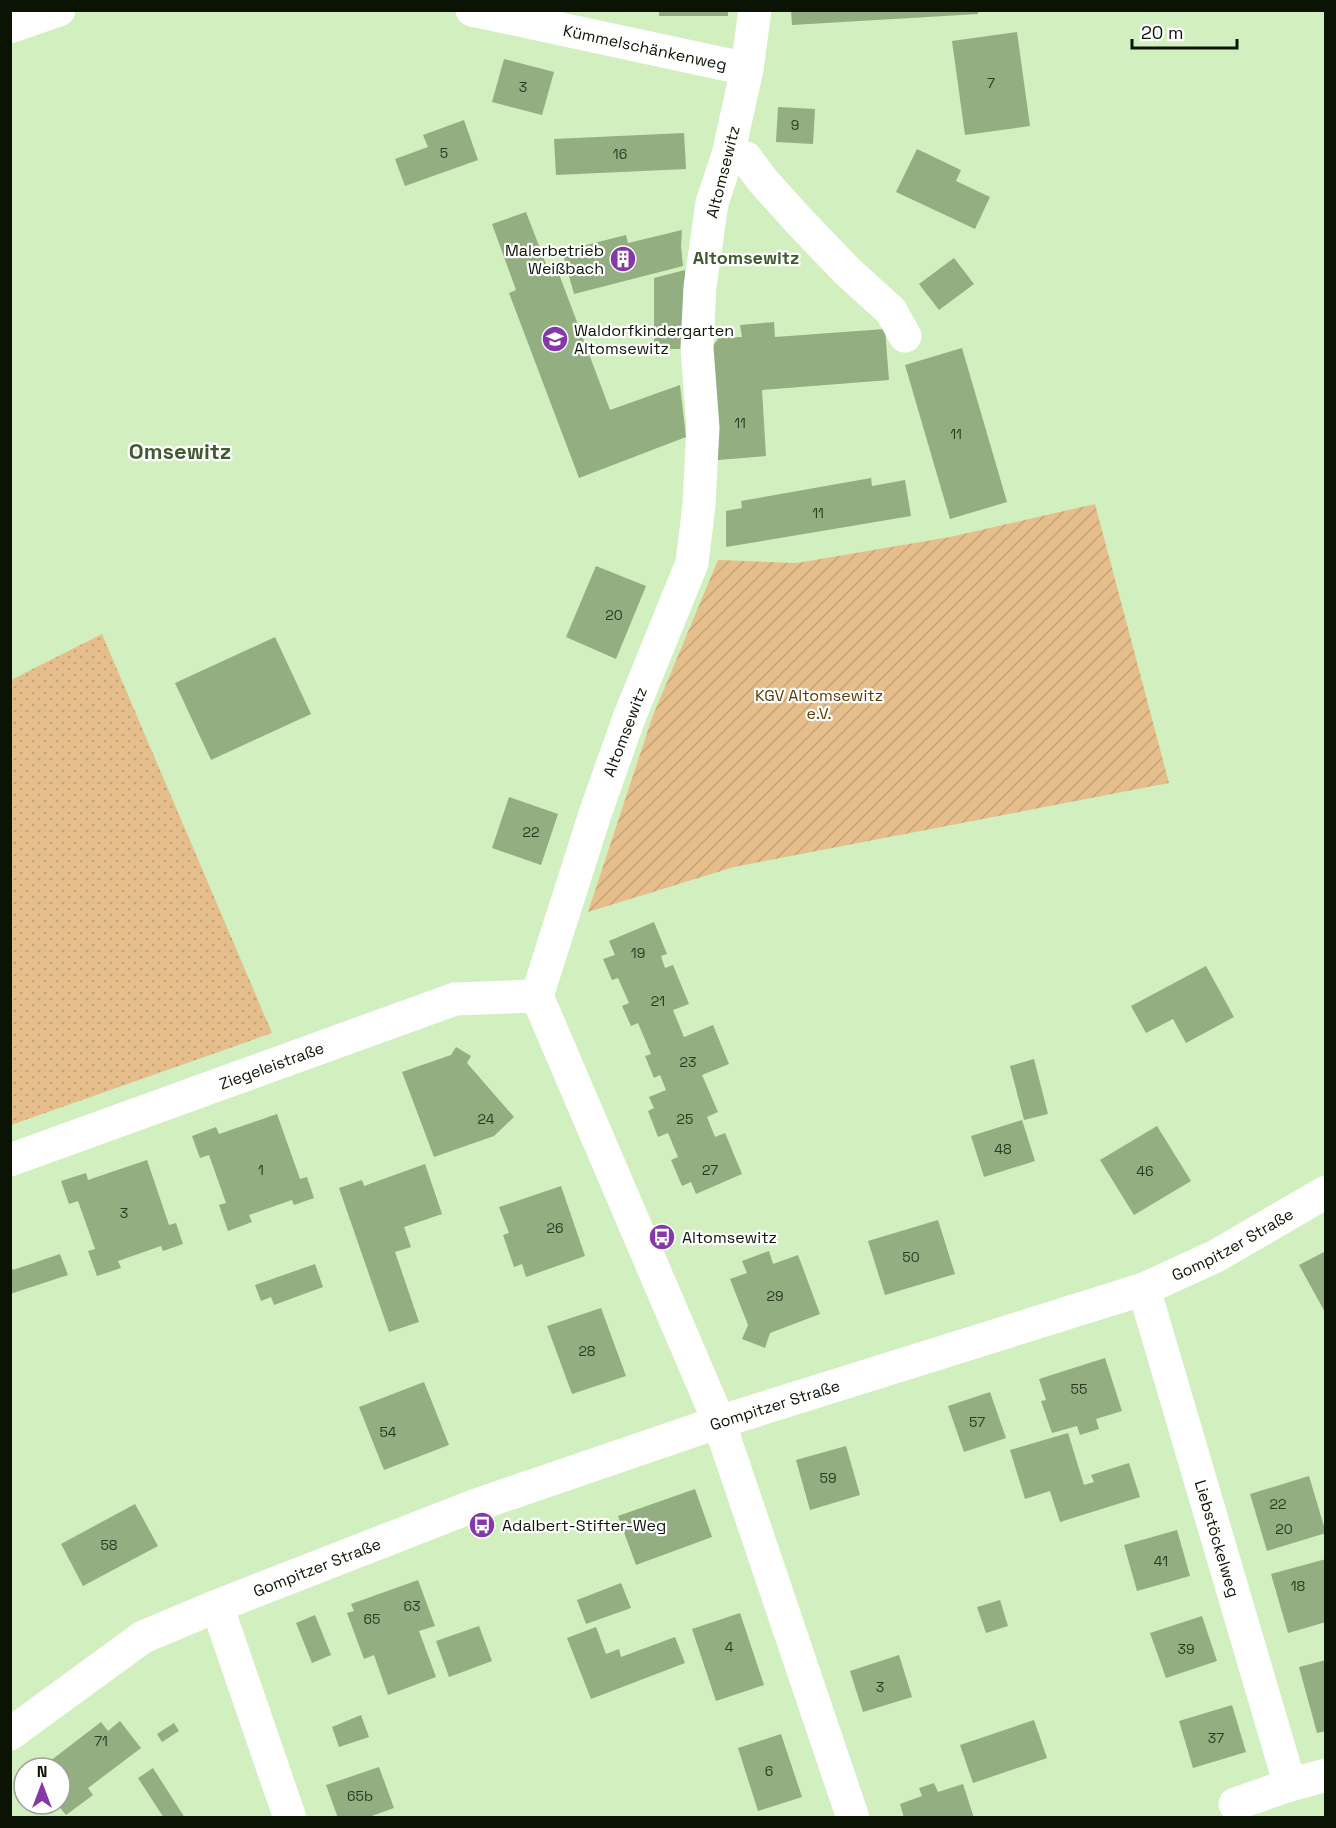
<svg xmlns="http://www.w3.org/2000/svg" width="1336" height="1828" viewBox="0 0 1336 1828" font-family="'Space Grotesk',sans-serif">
<defs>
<pattern id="grass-dots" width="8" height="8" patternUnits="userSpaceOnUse" patternTransform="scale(1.5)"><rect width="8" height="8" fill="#e5be8c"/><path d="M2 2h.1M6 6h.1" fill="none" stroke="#c3a277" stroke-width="1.8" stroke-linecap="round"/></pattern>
<pattern id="garden-furrows" width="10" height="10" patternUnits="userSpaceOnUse" patternTransform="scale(1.5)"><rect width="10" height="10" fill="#e5be8c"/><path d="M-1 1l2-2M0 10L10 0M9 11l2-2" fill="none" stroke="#c3a277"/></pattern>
</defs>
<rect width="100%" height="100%" fill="#d2efbf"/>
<polygon fill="url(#grass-dots)" points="102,634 272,1033 11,1125 11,680"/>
<polygon fill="url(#garden-furrows)" points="1095,504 1169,783 734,867 588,912 652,718 718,560 797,563 950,537"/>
<g fill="#93ae81">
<rect x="659" y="10" width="69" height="6"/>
<polygon points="791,10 978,10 978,14 792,25"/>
<polygon points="1017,32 1030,126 965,135 952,41"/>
<polygon points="504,59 554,72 542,115 492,102"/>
<polygon points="778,107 815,109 813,144 776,142"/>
<polygon points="464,120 478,160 405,186 395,159 428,147 423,135"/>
<polygon points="684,133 686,169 556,175 554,139"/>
<polygon points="917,149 961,170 956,181 990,197 975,229 896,192"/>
<polygon points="526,212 551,277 559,274 610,410 680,385 686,437 579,478 509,293 516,290 492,224"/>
<polygon points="682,230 681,246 683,266 574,294 562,251 626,235 628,243"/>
<polygon points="954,258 974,284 939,310 919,284"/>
<polygon points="685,270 685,349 654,349 654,278"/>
<polygon points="774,322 775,337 885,329 889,380 762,390 766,456 718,460 710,349 719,338 742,337 740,325"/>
<polygon points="962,348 1007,502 950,519 905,365"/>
<polygon points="871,478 872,486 905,480 911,516 726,547 726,511 742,508 741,501"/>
<polygon points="596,566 646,586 616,659 566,637"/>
<polygon points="275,637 311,714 211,760 175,683"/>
<polygon points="509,797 558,814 541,865 492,848"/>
<polygon points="654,922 667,954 661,956 665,968 673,965 689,1004 673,1010 684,1037 713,1025 729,1064 702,1075 718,1112 707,1117 715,1137 725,1133 742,1174 696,1194 691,1182 682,1186 671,1160 678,1157 668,1133 658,1137 648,1111 654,1108 649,1097 666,1090 660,1075 654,1078 645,1056 651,1054 638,1023 631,1026 622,1006 629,1003 618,978 612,980 603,959 615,955 609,941"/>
<polygon points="1206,966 1234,1017 1186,1043 1173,1019 1146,1033 1131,1006"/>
<polygon points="456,1047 471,1056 467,1063 514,1117 494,1136 434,1157 402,1072 451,1055"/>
<polygon points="1034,1059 1048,1114 1024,1120 1010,1066"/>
<polygon points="277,1114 300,1179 307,1177 314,1198 294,1205 292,1200 249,1215 252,1222 228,1231 219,1205 226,1203 209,1155 200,1158 192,1136 216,1127 219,1134"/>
<polygon points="1022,1120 1035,1161 984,1177 971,1136"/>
<polygon points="1157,1126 1191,1181 1134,1215 1100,1160"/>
<polygon points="147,1160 169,1225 176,1223 183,1244 163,1251 161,1246 118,1261 121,1268 97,1276 88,1251 95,1249 78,1201 69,1204 61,1181 86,1173 88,1180"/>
<polygon points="425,1164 442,1214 404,1227 411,1247 395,1252 419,1322 389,1332 339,1188 362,1180 364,1186"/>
<polygon points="561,1186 585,1256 526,1277 522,1264 514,1267 503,1235 509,1233 499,1207"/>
<polygon points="938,1220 955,1274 885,1295 868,1241"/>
<polygon points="769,1251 773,1264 798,1255 820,1314 770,1333 765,1348 742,1339 748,1325 730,1279 747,1273 742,1261"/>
<polygon points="1326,1251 1326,1314 1299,1265"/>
<polygon points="60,1254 68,1275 10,1294 10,1264 13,1270"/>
<polygon points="315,1264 323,1287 274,1305 271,1297 261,1301 255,1285"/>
<polygon points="601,1308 626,1376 572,1394 547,1326"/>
<polygon points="1105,1358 1122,1411 1096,1419 1099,1429 1080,1435 1077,1426 1052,1433 1041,1401 1046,1400 1039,1379"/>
<polygon points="424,1382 449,1445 384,1470 359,1407"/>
<polygon points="990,1392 1006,1438 964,1452 948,1406"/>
<polygon points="1068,1433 1084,1485 1094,1482 1091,1475 1129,1463 1140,1497 1060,1522 1050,1491 1025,1499 1010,1450"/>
<polygon points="846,1446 860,1495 810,1510 796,1460"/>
<polygon points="1309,1476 1326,1533 1267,1551 1250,1494"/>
<polygon points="695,1489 712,1537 636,1565 618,1516"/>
<polygon points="135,1504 158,1546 83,1586 61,1544"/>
<polygon points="1177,1530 1190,1576 1137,1591 1124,1545"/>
<polygon points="1326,1559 1326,1622 1288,1633 1271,1574"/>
<polygon points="418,1580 435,1626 419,1631 436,1677 388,1695 374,1655 364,1659 347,1613 354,1611 351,1604"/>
<polygon points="621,1583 631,1608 586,1624 577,1600"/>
<polygon points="1000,1600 1008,1626 986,1633 977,1607"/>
<polygon points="740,1613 764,1685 716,1701 692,1629"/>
<polygon points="315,1615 331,1655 312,1663 296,1623"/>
<polygon points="1202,1616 1217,1661 1166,1678 1150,1633"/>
<polygon points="479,1626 492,1661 449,1677 436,1641"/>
<polygon points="596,1627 606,1654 619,1649 621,1657 675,1637 685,1663 591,1699 567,1638"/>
<polygon points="899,1655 912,1697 863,1712 850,1671"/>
<polygon points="1326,1660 1326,1731 1317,1733 1299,1667"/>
<polygon points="1232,1705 1246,1752 1193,1768 1179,1721"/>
<polygon points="361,1715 369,1737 339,1747 332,1727"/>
<polygon points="1034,1720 1047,1758 973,1783 960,1745"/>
<polygon points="120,1721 141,1748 88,1788 93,1795 66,1815 57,1804 60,1804 60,1768 41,1768 101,1722 108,1731"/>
<polygon points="174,1723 179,1731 162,1742 157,1734"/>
<polygon points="781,1734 802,1797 758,1811 738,1748"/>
<polygon points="379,1767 394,1808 366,1818 338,1818 326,1785"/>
<polygon points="153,1768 185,1818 164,1818 138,1778"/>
<polygon points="934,1783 938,1792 963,1784 974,1818 904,1818 900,1804 922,1796 919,1788"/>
</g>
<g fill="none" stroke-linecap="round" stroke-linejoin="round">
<g stroke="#fff" stroke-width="33">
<path id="s1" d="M 472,10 L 747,69"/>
<polyline points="755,10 747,69 728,155 712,203 700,287 697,348 703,428 699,505 692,563 629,718 595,814 537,996 719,1422 853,1818"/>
<polyline points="10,27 59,10"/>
<polyline points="728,155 746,158 763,181 801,223 847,271 891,311 905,336"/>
<path id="s2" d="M 10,1160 L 455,999 L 537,996"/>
<path id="s3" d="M 1144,1289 L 1290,1785 L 1326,1775"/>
<polyline points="217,1606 290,1818"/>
<path id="s4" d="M 10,1734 L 143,1637 L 217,1606 L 476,1505 L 719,1422 L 1144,1289 L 1216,1256 L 1326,1192"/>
<polyline points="1235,1804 1290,1785"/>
</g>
</g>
<defs>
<symbol id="building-disc" viewBox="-11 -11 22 22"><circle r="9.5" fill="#8538a9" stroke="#fff"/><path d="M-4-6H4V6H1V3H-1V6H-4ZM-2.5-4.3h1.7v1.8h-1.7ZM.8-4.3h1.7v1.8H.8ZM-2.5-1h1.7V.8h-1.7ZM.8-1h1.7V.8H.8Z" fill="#fff"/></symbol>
<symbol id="school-disc" viewBox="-11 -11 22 22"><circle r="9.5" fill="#8538a9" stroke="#fff"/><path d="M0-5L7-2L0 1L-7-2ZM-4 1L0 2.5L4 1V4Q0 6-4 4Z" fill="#fff"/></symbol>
<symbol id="bus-disc" viewBox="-11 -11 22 22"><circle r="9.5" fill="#8538a9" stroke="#fff"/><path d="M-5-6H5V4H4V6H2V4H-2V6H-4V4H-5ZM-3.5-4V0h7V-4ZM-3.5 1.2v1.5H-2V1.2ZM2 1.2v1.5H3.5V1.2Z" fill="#fff"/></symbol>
</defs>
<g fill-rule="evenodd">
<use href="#building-disc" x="608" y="244" width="30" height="30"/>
<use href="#school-disc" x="540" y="324" width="30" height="30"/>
<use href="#bus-disc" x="647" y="1222" width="30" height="30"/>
<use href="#bus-disc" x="467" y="1510" width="30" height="30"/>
</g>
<g text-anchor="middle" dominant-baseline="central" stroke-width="4.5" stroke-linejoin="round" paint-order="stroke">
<g font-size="14" fill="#2d3a23">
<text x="991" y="83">7</text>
<text x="523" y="87">3</text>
<text x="795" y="125">9</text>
<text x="444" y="153">5</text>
<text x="620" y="154">16</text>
<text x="740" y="423">11</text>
<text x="956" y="434">11</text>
<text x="818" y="513">11</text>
<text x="614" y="615">20</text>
<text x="531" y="832">22</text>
<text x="638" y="953">19</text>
<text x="658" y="1001">21</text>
<text x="688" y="1062">23</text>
<text x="486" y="1119">24</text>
<text x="685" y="1119">25</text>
<text x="1003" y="1149">48</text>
<text x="261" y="1170">1</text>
<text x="710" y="1170">27</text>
<text x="1145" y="1171">46</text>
<text x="124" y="1213">3</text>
<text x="555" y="1228">26</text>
<text x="911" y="1257">50</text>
<text x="775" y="1296">29</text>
<text x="587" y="1351">28</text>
<text x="1079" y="1389">55</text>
<text x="977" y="1422">57</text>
<text x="388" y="1432">54</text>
<text x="828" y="1478">59</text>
<text x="1278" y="1504">22</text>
<text x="1284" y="1529">20</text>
<text x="109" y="1545">58</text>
<text x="1161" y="1561">41</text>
<text x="1298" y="1586">18</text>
<text x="412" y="1606">63</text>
<text x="372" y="1619">65</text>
<text x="729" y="1647">4</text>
<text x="1186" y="1649">39</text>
<text x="880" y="1687">3</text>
<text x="1216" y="1738">37</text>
<text x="101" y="1741">71</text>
<text x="769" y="1771">6</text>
<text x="360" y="1796">65b</text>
</g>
<g font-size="16" fill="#0b1404" stroke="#fff">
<text stroke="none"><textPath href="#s1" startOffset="177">Kümmelschänkenweg</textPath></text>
<text transform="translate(723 172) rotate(-76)">Altomsewitz</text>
<text transform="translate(625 732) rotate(-69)">Altomsewitz</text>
<text stroke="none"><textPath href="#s2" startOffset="278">Ziegeleistraße</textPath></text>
<text stroke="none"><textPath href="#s4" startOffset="1324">Gompitzer Straße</textPath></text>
<text stroke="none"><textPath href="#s4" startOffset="838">Gompitzer Straße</textPath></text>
<text stroke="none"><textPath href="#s3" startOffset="260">Liebstöckelweg</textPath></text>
<text stroke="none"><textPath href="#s4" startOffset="352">Gompitzer Straße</textPath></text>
</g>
<g font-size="16" fill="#0b1404" stroke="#fff" text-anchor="start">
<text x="604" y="250" text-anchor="end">Malerbetrieb<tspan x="604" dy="18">Weißbach</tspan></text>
<text x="574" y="330">Waldorfkindergarten<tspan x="574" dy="18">Altomsewitz</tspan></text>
<text x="682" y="1237">Altomsewitz</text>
<text x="502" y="1525">Adalbert-Stifter-Weg</text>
</g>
<g font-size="16" fill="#5b3900" stroke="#fff">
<text x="819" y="695">KGV Altomsewitz<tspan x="819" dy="18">e.V.</tspan></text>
</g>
<g font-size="18" font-weight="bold" fill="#425a31" stroke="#fff">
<text x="746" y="257">Altomsewitz</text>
</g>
<g font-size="22" font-weight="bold" fill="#425a31" stroke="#fff">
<text x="180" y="451">Omsewitz</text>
</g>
</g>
<rect width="1336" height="1828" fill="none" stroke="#0b1404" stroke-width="24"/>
<g transform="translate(42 1786)"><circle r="28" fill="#ffffff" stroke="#9da19b" stroke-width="1.5"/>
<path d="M0-4.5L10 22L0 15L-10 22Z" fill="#8538a9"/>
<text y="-9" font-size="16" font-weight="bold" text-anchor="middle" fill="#0b1404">N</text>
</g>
<path d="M1132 39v9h105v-9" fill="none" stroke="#0b1404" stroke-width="3"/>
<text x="1141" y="39" font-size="18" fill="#0b1404" stroke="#ffffff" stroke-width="4.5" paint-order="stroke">20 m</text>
</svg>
